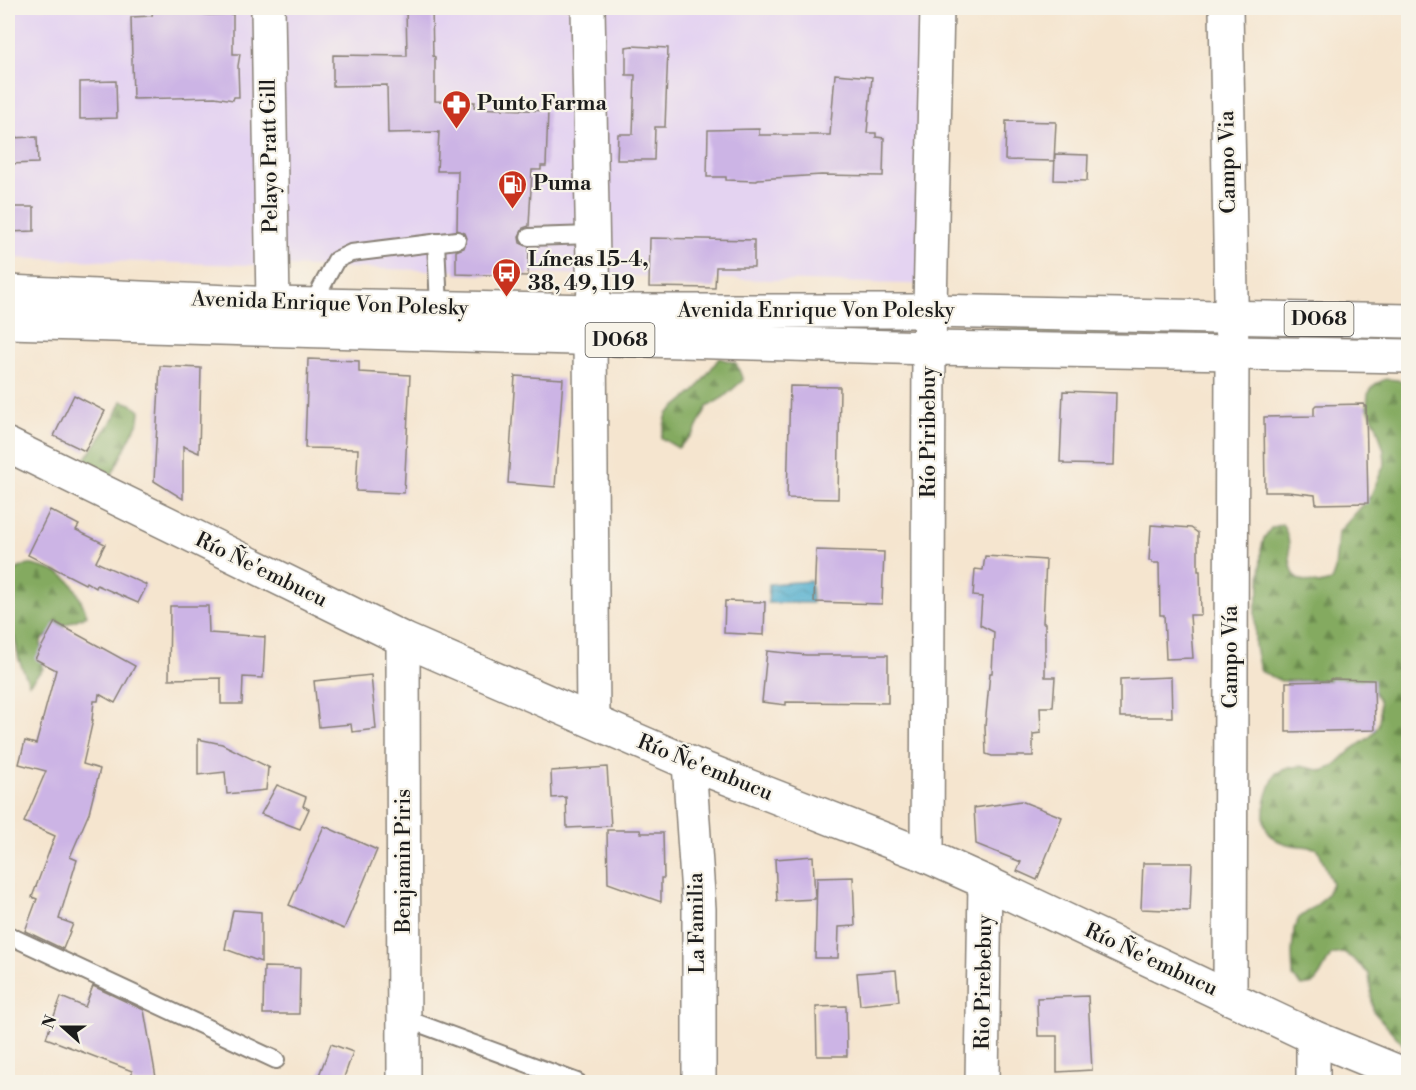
<svg xmlns="http://www.w3.org/2000/svg" width="1416" height="1090" viewBox="0 0 1416 1090" font-family="'Libre Bodoni',serif">
<defs>
<pattern id="grass-tufts" width="24" height="20" patternUnits="userSpaceOnUse" patternTransform="scale(1.5)"><rect width="24" height="20" fill="#a6c56d"/><path d="M3 7l-1-3M5 7V3M7 7l1-3M15 17l-1-3M17 17v-4M19 17l1-3" fill="none" stroke="#8ea95e"/></pattern>
<pattern id="forest-firs" width="22" height="20" patternUnits="userSpaceOnUse" patternTransform="scale(1.5)"><rect width="22" height="20" fill="#84aa60"/><path d="M5 1l3.5 6h-7zM16 11l3.5 6h-7z" fill="#6b8a4e"/></pattern>
<pattern id="water-waves" width="16" height="10" patternUnits="userSpaceOnUse" patternTransform="scale(1.5)"><rect width="16" height="10" fill="#51afcf"/><path d="M0 5q4-4 8 0t8 0" fill="none" stroke="#428ea7"/></pattern>
</defs>
<rect width="100%" height="100%" fill="#f7f3e8"/>
<filter id="ink" filterUnits="userSpaceOnUse"><feTurbulence type="fractalNoise" baseFrequency=".0167" numOctaves="2"/><feDisplacementMap in="SourceGraphic" scale="12" xChannelSelector="R" yChannelSelector="G"/><feConvolveMatrix kernelMatrix="1 2 1 2 8 2 1 2 1" color-interpolation-filters="sRGB"/></filter>
<filter id="wash" filterUnits="userSpaceOnUse"><feTurbulence type="fractalNoise" baseFrequency=".008" numOctaves="4" result="noise"/><feDisplacementMap in="SourceGraphic" scale="24" xChannelSelector="R" yChannelSelector="G"/><feGaussianBlur stdDeviation="1.35" result="paint"/><feColorMatrix in="noise" values="0 0 0 0 0 0 0 0 0 0 0 0 0 0 0 0 0 1.4 0 .05"/><feComposite in="paint" operator="in"/></filter>
<g filter="url(#wash)">
<rect width="100%" height="100%" fill="#f5e5cf"/>
<polygon fill="#e4d3f1" points="8,8 947,8 939,285 8,258"/>
<g fill="url(#grass-tufts)" stroke="#617044" stroke-width="1.5">
<polygon points="954,329 1185,332 1187,336 951,333"/>
<polygon points="1263,333 1408,336 1408,342 1261,338"/>
</g>
<g fill="url(#forest-firs)" stroke="#50633e" stroke-width="1.5">
<polygon points="719,358 736,363 743,380 724,397 707,407 694,433 678,448 661,438 667,414 695,391"/>
<path d="M 1386,379 L 1398,380 L 1408,387 L 1408,1050 L 1373,1011 L 1369,974 L 1352,958 L 1343,953 L 1331,955 L 1320,975 L 1313,984 L 1302,986 L 1293,977 L 1292,953 L 1294,929 L 1299,918 L 1319,903 L 1327,894 L 1332,883 L 1318,849 C 1307,845 1295,847 1284,843 C 1252,834 1265,795 1276,773 L 1288,768 L 1300,766 L 1323,771 L 1334,766 L 1351,750 L 1371,736 L 1378,726 L 1380,714 L 1379,701 L 1374,691 L 1340,680 L 1281,681 L 1260,671 L 1255,647 L 1255,609 L 1260,587 L 1261,550 L 1264,538 L 1271,528 L 1282,524 C 1295,543 1284,560 1297,579 L 1319,584 L 1331,581 L 1335,570 L 1338,533 L 1370,497 L 1385,463 L 1384,451 L 1377,427 L 1367,406 L 1368,394 L 1375,384 Z"/>
<polygon points="122,401 131,404 140,411 139,420 106,486 87,479 86,458 115,417"/>
<path d="M 28,564 C 69,573 72,577 87,615 L 65,625 L 41,640 L 43,669 L 29,684 L 19,660 L 15,639 L 8,624 L 10,584 L 15,570 Z"/>
</g>
<polygon fill="url(#water-waves)" stroke="#366676" stroke-width="1.5" points="811,581 812,603 768,603 769,584"/>
<g id="blocks">
<g fill="#ccb4e5">
<polygon points="153,8 209,15 233,14 233,54 240,54 238,66 239,97 234,97 233,100 215,97 133,99 131,17 152,16"/>
<polygon points="406,8 432,8 433,56 435,57 435,101 475,102 474,108 548,111 546,166 541,166 541,170 532,170 529,226 523,228 519,237 520,243 529,247 528,276 456,274 456,251 464,248 467,238 465,233 457,230 458,171 437,171 439,132 388,133 387,85 333,86 333,55 407,56"/>
<polygon points="632,46 668,48 665,127 655,127 654,160 617,160 618,134 633,134 635,75 626,75 626,47"/>
<polygon points="835,74 872,77 867,133 876,133 876,137 884,138 883,176 821,175 758,179 757,181 726,180 726,177 707,177 708,130 759,129 759,135 830,135"/>
<polygon points="116,81 117,118 80,119 80,82"/>
<polygon points="1006,121 1056,122 1054,161 1005,160"/>
<polygon points="37,137 38,163 8,164 8,138"/>
<polygon points="1055,154 1088,155 1087,181 1054,180"/>
<polygon points="8,207 34,207 34,231 8,232"/>
<polygon points="650,238 754,240 754,267 716,267 715,288 649,287"/>
<polygon points="308,359 359,361 359,372 410,375 404,493 356,491 358,449 305,448"/>
<polygon points="160,366 201,368 199,453 183,446 183,499 154,481"/>
<polygon points="515,376 563,379 555,487 508,483"/>
<polygon points="790,386 840,387 838,499 787,498"/>
<polygon points="1063,391 1116,393 1114,465 1064,464 1064,462 1060,462"/>
<polygon points="74,395 105,411 85,451 54,436"/>
<polygon points="1364,404 1364,406 1366,406 1368,503 1316,504 1315,495 1288,492 1265,492 1264,417 1314,416 1314,407 1316,405"/>
<polygon points="50,510 79,525 76,530 105,544 96,562 147,585 138,603 97,585 96,588 86,582 85,584 28,555"/>
<polygon points="1151,525 1191,528 1198,533 1198,571 1200,571 1201,615 1190,615 1193,658 1166,659 1164,615 1160,615 1159,563 1152,563 1152,561 1149,561"/>
<polygon points="816,550 884,552 882,604 814,602"/>
<polygon points="985,556 1046,560 1043,623 1045,623 1045,677 1055,677 1053,707 1040,707 1041,733 1033,734 1033,756 992,756 986,754 985,726 990,673 992,673 994,632 980,625 982,597 973,596 975,569 983,570"/>
<polygon points="725,601 765,602 764,635 724,633"/>
<polygon points="170,606 208,606 209,633 265,637 263,678 243,677 242,704 221,704 221,678 169,679"/>
<polygon points="55,622 135,666 115,703 99,694 98,701 94,701 92,720 93,720 83,764 100,769 89,813 70,857 77,860 59,919 73,924 63,949 25,931 37,899 32,897 55,836 24,822 46,771 19,764 25,741 36,744 56,670 35,659"/>
<polygon points="767,651 806,655 888,655 888,703 786,702 786,705 762,702"/>
<polygon points="371,675 376,729 352,732 351,724 319,727 314,681"/>
<polygon points="1171,677 1172,717 1120,717 1120,679"/>
<polygon points="1330,679 1374,680 1375,730 1286,732 1286,682 1330,681"/>
<polygon points="198,739 222,744 270,768 268,768 266,790 227,794 225,772 198,775"/>
<polygon points="607,767 611,826 567,828 566,797 552,798 551,771"/>
<polygon points="277,785 306,797 303,806 309,809 300,829 261,814"/>
<polygon points="1021,801 1062,817 1037,880 1017,871 1021,862 976,844 974,808"/>
<polygon points="324,826 377,850 344,929 289,905"/>
<polygon points="607,830 640,830 641,833 663,833 664,878 661,878 661,902 608,883"/>
<polygon points="813,856 815,899 777,901 775,859"/>
<polygon points="1143,863 1192,863 1190,911 1141,909"/>
<polygon points="853,877 855,926 839,927 838,958 815,958 817,878"/>
<polygon points="233,910 261,912 261,962 225,949"/>
<polygon points="264,967 300,968 299,1014 263,1014"/>
<polygon points="896,970 899,1001 860,1005 857,973"/>
<polygon points="93,986 144,1010 157,1083 132,1083 132,1071 46,1038 61,997 85,1007"/>
<polygon points="1088,996 1092,1070 1057,1072 1057,1036 1038,1036 1037,998"/>
<polygon points="846,1006 847,1056 817,1056 816,1007"/>
<polygon points="331,1044 353,1052 342,1083 316,1083"/>
</g>
</g>
</g>
<g filter="url(#ink)">
<use href="#blocks" fill-opacity="0" stroke="#888076" stroke-width="1.5"/>
<g fill="none" stroke-linecap="round" stroke-linejoin="round">
<defs>
<g id="service">
<polyline points="529,237 592,235"/>
<polyline points="436,242 439,307"/>
<polyline points="312,305 336,260 351,253 457,240"/>
<polyline points="8,935 276,1060"/>
<polyline points="404,1018 577,1082"/>
</g>
<g id="minor">
<polyline points="268,8 273,304"/>
<polyline points="588,8 594,311 590,339 593,721"/>
<polyline points="1226,8 1232,354 1230,998"/>
<polyline points="8,445 403,639 689,763 927,856 985,882 1313,1037 1408,1076"/>
<polyline points="403,639 404,1082"/>
<polyline points="689,763 699,909 699,1082"/>
<polyline points="927,856 929,348 937,8"/>
<polyline points="1313,1037 1313,1082"/>
<polyline points="982,1082 985,882"/>
</g>
<g id="primary">
<polyline points="8,292 273,304 594,311 930,311 1408,321"/>
<polyline points="8,322 929,348 1408,356"/>
</g>
</defs>
<use href="#service" stroke="#888076" stroke-width="20"/>
<use href="#minor" stroke="#888076" stroke-width="36"/>
<use href="#primary" stroke="#888076" stroke-width="36"/>
<use href="#service" stroke="#fff" stroke-width="16"/>
<use href="#minor" stroke="#fff" stroke-width="33"/>
<use href="#primary" stroke="#fff" stroke-width="33"/>
</g>
</g>
<defs>
<symbol id="pharmacy-pin" viewBox="-11 -11 22 30"><path d="M0 17L-7.5 6A9.5 9.5 0 1 1 7.5 6Z" fill="#c8321e" stroke="#f7f3e8"/><path d="M-2-6h4v4h4v4h-4v4h-4v-4h-4v-4h4Z" fill="#fff"/></symbol>
<symbol id="fuel-pin" viewBox="-11 -11 22 30"><path d="M0 17L-7.5 6A9.5 9.5 0 1 1 7.5 6Z" fill="#c8321e" stroke="#f7f3e8"/><path d="M-5.5-6h7V0h2V4h1.3V-2.5L3-4.5l.8-.8L6-3V5H2.5V1h-1V6h-7ZM-4.2-4.7v3.2H.2V-4.7Z" fill="#fff"/></symbol>
<symbol id="bus-pin" viewBox="-11 -11 22 30"><path d="M0 17L-7.5 6A9.5 9.5 0 1 1 7.5 6Z" fill="#c8321e" stroke="#f7f3e8"/><path d="M-5-6H5V4H4V6H2V4H-2V6H-4V4H-5ZM-3.5-4V0h7V-4ZM-3.5 1.2v1.5H-2V1.2ZM2 1.2v1.5H3.5V1.2Z" fill="#fff"/></symbol>
</defs>
<g fill-rule="evenodd">
<use href="#pharmacy-pin" x="440" y="88" width="33" height="45"/>
<use href="#fuel-pin" x="496" y="168" width="33" height="45"/>
<use href="#bus-pin" x="490" y="256" width="33" height="45"/>
</g>
<g text-anchor="middle" dominant-baseline="central" stroke-width="4.5" stroke-linejoin="round" paint-order="stroke">
<g fill="#f7f3e8" stroke="#5e5c59" stroke-width="1.5">
<rect x="1284.5" y="302" width="69" height="34" rx="4.5"/>
<rect x="585.5" y="323" width="69" height="34" rx="4.5"/>
</g>
<g font-size="20" font-weight="bold" fill="#1c1c1c">
<text x="1319" y="319">D068</text>
<text x="620" y="340">D068</text>
</g>
<g font-size="21" font-weight="bold" fill="#1c1c1c" stroke="#f7f3e8" text-anchor="start">
<text x="477" y="104">Punto Farma</text>
<text x="533" y="184">Puma</text>
<text x="528" y="260">Líneas 15-4,<tspan x="528" dy="24">38, 49, 119</tspan></text>
</g>
<g font-size="21" fill="#1c1c1c" stroke="#f7f3e8">
<text transform="translate(270 156) rotate(-91)">Pelayo Pratt Gill</text>
<text transform="translate(1228 162) rotate(-91)">Campo Via</text>
<text transform="translate(330 304) rotate(2)">Avenida Enrique Von Polesky</text>
<text x="816" y="311">Avenida Enrique Von Polesky</text>
<text transform="translate(929 432) rotate(-90)">Río Piribebuy</text>
<text transform="translate(261 570) rotate(26)">Río Ñe'embucu</text>
<text transform="translate(1231 657) rotate(-90)">Campo Vía</text>
<text transform="translate(705 768) rotate(22)">Río Ñe'embucu</text>
<text transform="translate(404 861) rotate(-90)">Benjamin Piris</text>
<text transform="translate(697 923) rotate(-91)">La Familia</text>
<text transform="translate(1151 960) rotate(25)">Río Ñe'embucu</text>
<text transform="translate(984 982) rotate(-89)">Rio Pirebebuy</text>
</g>
</g>
<rect width="1416" height="1090" fill="none" stroke="#f7f3e8" stroke-width="30"/>
<g transform="translate(63 1027) rotate(291)" stroke="#f7f3e8" stroke-width="4.5" paint-order="stroke">
<path d="M0-4.5L10 22L0 15L-10 22Z" fill="#1c1c1c"/>
<text y="-9" font-size="16" font-weight="bold" text-anchor="middle" fill="#1c1c1c">N</text>
</g>
</svg>
